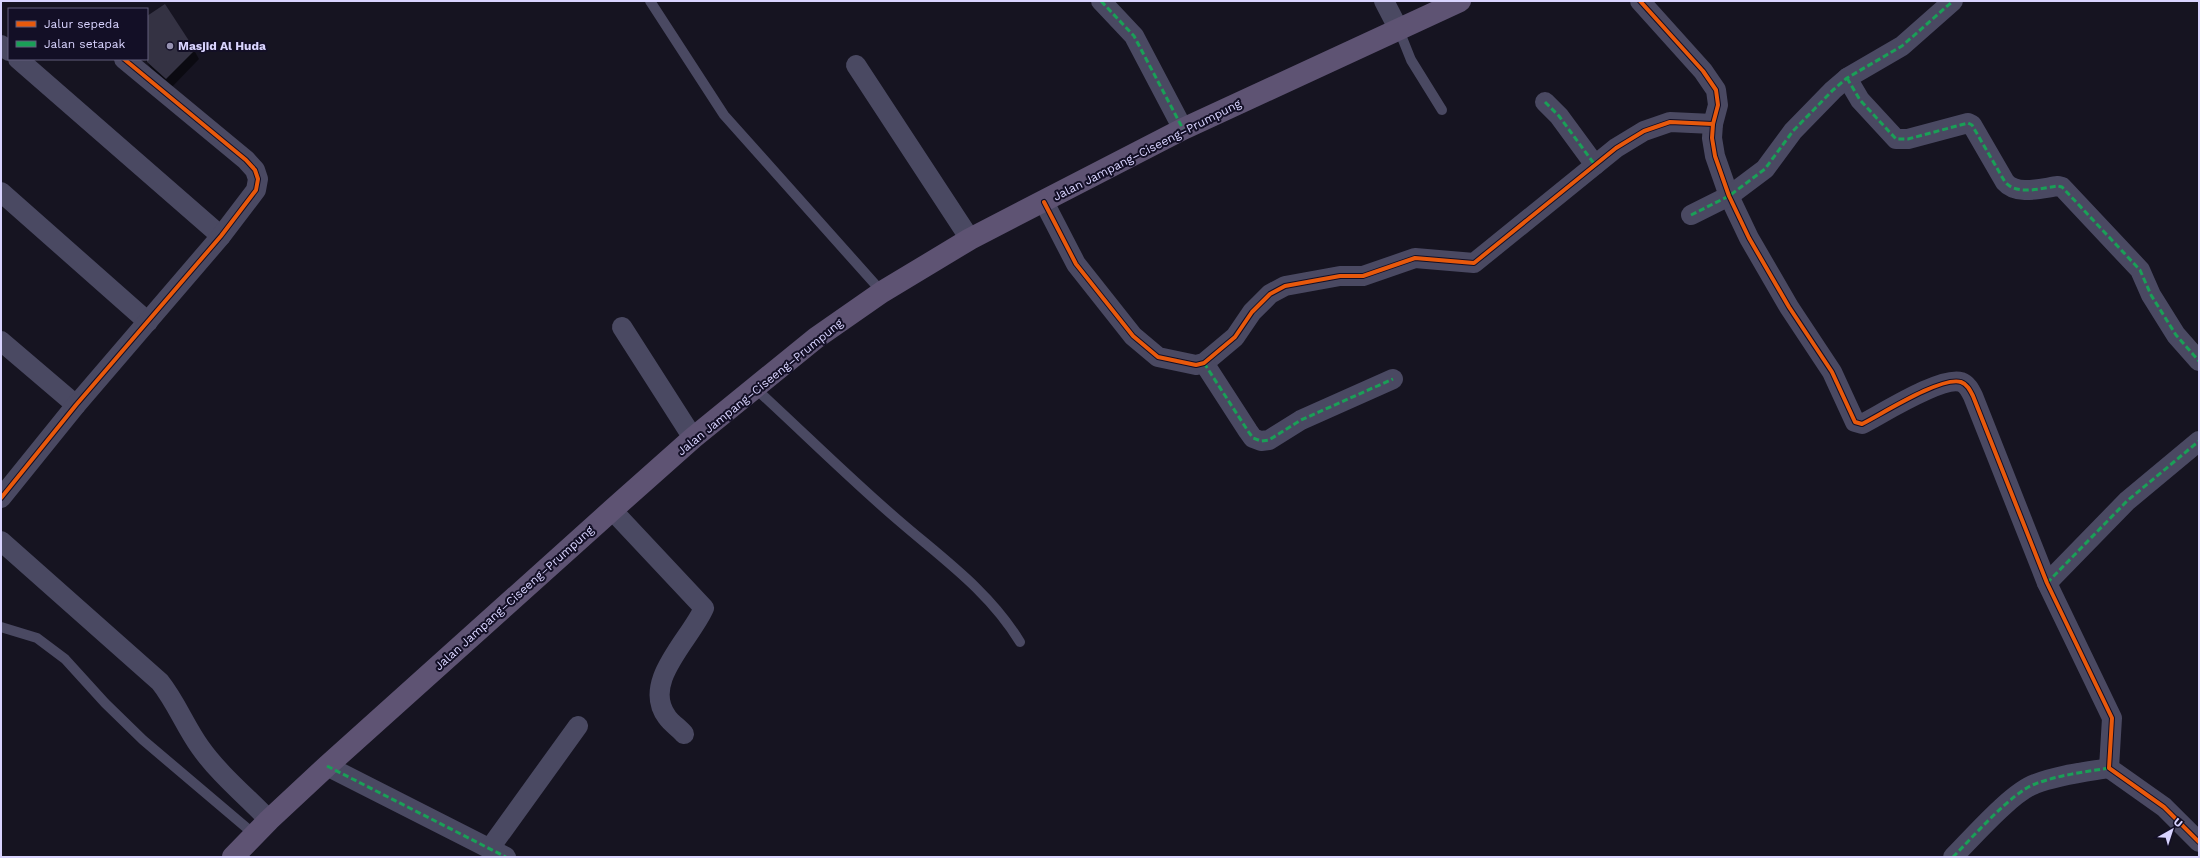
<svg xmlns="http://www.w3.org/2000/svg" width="2200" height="858" viewBox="0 0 2200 858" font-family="'Work Sans',sans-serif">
<rect width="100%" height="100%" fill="#161421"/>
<polygon fill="#0007" points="147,17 194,50 199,59 172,87 154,73 145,59 147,59"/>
<polygon fill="#343243" points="165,4 195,50 166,79 147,62 147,16"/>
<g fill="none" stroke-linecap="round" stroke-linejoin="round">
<g stroke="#4a4962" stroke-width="10">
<polyline points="650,1 724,115 882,292"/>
<polyline points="1399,30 1411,60 1442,110"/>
<path d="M 755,388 C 803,432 849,478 898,520 C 943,559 989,591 1020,642"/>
<polyline points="1,627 37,638 65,659 105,703 143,740 255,835"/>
</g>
<g stroke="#4a4962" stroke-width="20">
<polyline points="1101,1 1134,36 1183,129"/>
<polyline points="1384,1 1399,30"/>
<path d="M 1640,1 L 1703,71 L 1716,90 L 1718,105 L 1713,124 L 1712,138 L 1715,156 L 1729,196 L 1749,238 L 1789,307 L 1832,372 L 1855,422 L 1862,424 C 1882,414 1941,376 1961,382 C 1967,384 1970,390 1973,396 L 2047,583 L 2112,718 L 2109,768 L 2164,807 L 2199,842"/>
<polyline points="1,45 9,51"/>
<polyline points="18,59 221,236"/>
<polyline points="856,65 970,239"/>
<path d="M 1847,78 L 1860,100 L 1896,139 L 1908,139 L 1968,123 L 1972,125 L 2005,182 C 2017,196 2042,188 2058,186 L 2062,187 L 2140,270 L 2151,295 L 2176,335 L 2199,361"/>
<polyline points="1545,102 1559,116 1595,165"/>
<polyline points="1,192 148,322"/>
<polyline points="1044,202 1076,264 1133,336 1158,357 1196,365 1204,363 1235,337 1252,312 1270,294 1285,286 1340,276 1363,276 1415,258 1474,263 1616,148 1644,131 1670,122 1713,124"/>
<polyline points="1691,215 1729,196 1765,169 1793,131 1833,90 1847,78 1902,46 1953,1"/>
<polyline points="622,327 693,438"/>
<polyline points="1,341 76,405"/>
<polyline points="1204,363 1248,431 1253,438 1261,441 1269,440 1301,420 1393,379"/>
<polyline points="1,498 76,405 221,236 256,190 258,179 255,170 246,160 124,59"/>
<path d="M 612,510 L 704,608 C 690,640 641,682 667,717 C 671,723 679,728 684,734"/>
<path d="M 1,541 L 160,682 C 176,702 185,726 200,747 C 219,774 246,796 269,820"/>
<polyline points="2047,583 2127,501 2199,441"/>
<polyline points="327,766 506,857"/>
<polyline points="490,848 578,726"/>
<path d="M 1953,857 C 1972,838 2012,792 2035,784 C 2058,775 2085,772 2109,768"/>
</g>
<polyline stroke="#5e5373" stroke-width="22" points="233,857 269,820 327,766 612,510 693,438 816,338 882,292 970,239 1183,129 1460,1"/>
<g stroke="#1a9f57" stroke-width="3" stroke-dasharray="6 3" stroke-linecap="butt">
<polyline points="1101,1 1134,36 1183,129"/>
<path d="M 1847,78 L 1860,100 L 1896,139 L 1908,139 L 1968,123 L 1972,125 L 2005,182 C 2017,196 2042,188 2058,186 L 2062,187 L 2140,270 L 2151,295 L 2176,335 L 2199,361"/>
<polyline points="1545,102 1559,116 1595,165"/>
<polyline points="1691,215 1729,196 1765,169 1793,131 1833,90 1847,78 1902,46 1953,1"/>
<polyline points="1204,363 1248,431 1253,438 1261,441 1269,440 1301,420 1393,379"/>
<polyline points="2047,583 2127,501 2199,441"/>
<polyline points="327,766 506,857"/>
<path d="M 1953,857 C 1972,838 2012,792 2035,784 C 2058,775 2085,772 2109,768"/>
</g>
<defs>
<g id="cycleway">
<path d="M 1640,1 L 1703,71 L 1716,90 L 1718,105 L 1713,124 L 1712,138 L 1715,156 L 1729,196 L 1749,238 L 1789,307 L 1832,372 L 1855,422 L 1862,424 C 1882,414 1941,376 1961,382 C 1967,384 1970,390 1973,396 L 2047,583 L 2112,718 L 2109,768 L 2164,807 L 2199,842"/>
<polyline points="1044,202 1076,264 1133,336 1158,357 1196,365 1204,363 1235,337 1252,312 1270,294 1285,286 1340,276 1363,276 1415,258 1474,263 1616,148 1644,131 1670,122 1713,124"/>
<polyline points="1,498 76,405 221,236 256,190 258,179 255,170 246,160 124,59"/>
</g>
</defs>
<use href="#cycleway" stroke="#130f26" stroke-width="6"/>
<use href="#cycleway" stroke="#e8590c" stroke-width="4"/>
</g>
<circle fill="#9591b1" stroke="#130f26" stroke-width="1.5" cx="170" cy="46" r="4"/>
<g text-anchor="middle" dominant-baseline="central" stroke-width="4" stroke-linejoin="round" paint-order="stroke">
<g font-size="12" font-weight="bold" fill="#d9d4ff" stroke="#130f26" text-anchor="start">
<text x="178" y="46">Masjid Al Huda</text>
</g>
<g font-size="12" fill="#d9d4ff" stroke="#130f26">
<text transform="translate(1147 150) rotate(-27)">Jalan Jampang–Ciseeng–Prumpung</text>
<text transform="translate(760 387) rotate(-39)">Jalan Jampang–Ciseeng–Prumpung</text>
<text transform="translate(514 598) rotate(-42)">Jalan Jampang–Ciseeng–Prumpung</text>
</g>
</g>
<rect width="2200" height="858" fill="none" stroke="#d9d4ff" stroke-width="4"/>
<rect x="8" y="8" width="140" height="52" fill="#130f26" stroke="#625e7d"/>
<rect x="16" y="21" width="20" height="6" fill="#e8590c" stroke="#625e7d"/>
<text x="44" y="28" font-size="12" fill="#d9d4ff">Jalur sepeda</text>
<rect x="16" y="41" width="20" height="6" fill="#1a9f57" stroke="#625e7d"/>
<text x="44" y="48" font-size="12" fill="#d9d4ff">Jalan setapak</text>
<g transform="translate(2172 830) rotate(39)" stroke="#130f26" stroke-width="3" paint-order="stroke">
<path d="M0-3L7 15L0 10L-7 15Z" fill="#d9d4ff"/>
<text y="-6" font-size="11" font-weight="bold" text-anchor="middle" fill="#d9d4ff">U</text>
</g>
</svg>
